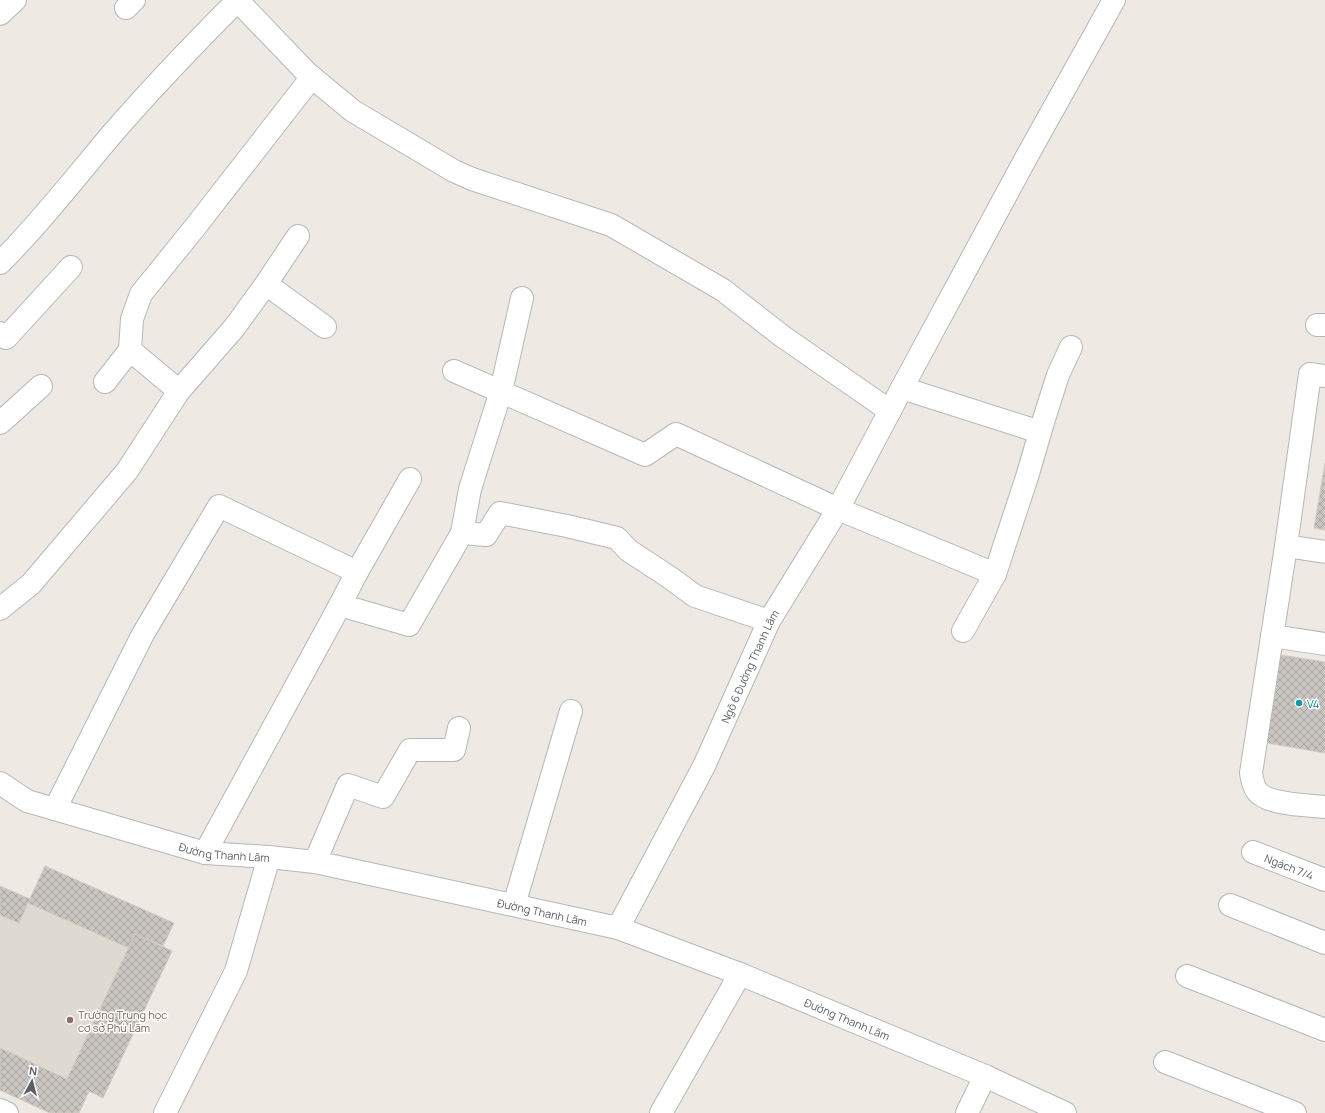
<svg xmlns="http://www.w3.org/2000/svg" width="1325" height="1113" viewBox="0 0 1325 1113" font-family="Manrope,sans-serif">
<defs>
<pattern id="building-cross-hatch" width="8" height="8" patternUnits="userSpaceOnUse"><rect width="8" height="8" fill="#c9c5c0"/><path d="M0 0l8 8M0 8l8-8" fill="none" stroke="#a6a3a0"/></pattern>
</defs>
<rect width="100%" height="100%" fill="#eeeae3"/>
<polygon fill="#ded9d1" points="0,886 30,899 174,923 163,946 172,951 103,1098 89,1091 79,1113 50,1113 0,1090"/>
<g fill="url(#building-cross-hatch)" stroke="#d2cbc2">
<polygon points="1325,463 1325,530 1314,528"/>
<polygon points="1281,655 1325,662 1325,753 1267,743"/>
<polygon points="45,866 174,923 163,946 135,934 129,948 28,903"/>
<polygon points="0,886 30,899 19,923 0,915"/>
<polygon points="135,934 172,951 103,1098 89,1091 79,1113 50,1113 0,1090 0,1048 67,1079"/>
</g>
<g fill="none" stroke-linecap="round" stroke-linejoin="round">
<defs>
<g id="minor">
<polyline points="237,0 308,74 353,111 454,171 472,179 611,225 723,290 782,336 890,411"/>
<polyline points="126,8 134,0"/>
<polyline points="0,14 15,0"/>
<path d="M 0,263 C 40,223 75,178 112,134 C 152,88 194,44 237,1"/>
<polyline points="266,284 298,236"/>
<polyline points="1317,325 1325,325"/>
<polyline points="0,333 6,338 71,267"/>
<polyline points="130,350 132,319 141,294 196,226 312,77"/>
<polyline points="454,371 645,455 676,434 838,509 995,574 963,631"/>
<path d="M 1325,376 L 1310,374 L 1286,546 L 1251,773 C 1252,779 1253,786 1257,791 C 1267,805 1308,805 1325,807"/>
<polyline points="105,382 130,350 179,391"/>
<polyline points="902,388 1040,432"/>
<polyline points="0,423 41,386"/>
<polyline points="462,533 486,535 500,513 567,526 617,538 628,550 669,577 695,596 769,621"/>
<polyline points="1286,546 1325,552"/>
<polyline points="995,574 1027,477 1044,419 1058,375 1071,347"/>
<polyline points="340,605 357,572 410,479"/>
<polyline points="0,609 31,584 127,471 179,391 234,328 266,284 325,327"/>
<polyline points="1272,636 1325,644"/>
<path id="s1" d="M 0,783 L 27,801 L 205,853 L 269,857 L 315,862 L 618,928 L 740,974 L 985,1076 L 1065,1113"/>
<polyline points="55,809 143,634 219,506 357,572"/>
<path id="s2" d="M 1253,852 L 1325,880"/>
<polyline points="205,853 340,605 409,625 462,533 470,489 501,391 522,298"/>
<polyline points="315,862 348,785 383,797 410,750 454,750 459,728"/>
<polyline points="514,905 571,711"/>
<polyline points="1230,905 1325,943"/>
<path id="s3" d="M 618,928 L 704,766 L 769,621 L 838,509 L 902,388 L 1026,158 L 1114,0"/>
<polyline points="1187,976 1325,1030"/>
<polyline points="1165,1062 1295,1113"/>
<polyline points="0,1110 7,1113"/>
<polyline points="165,1113 236,971 269,857"/>
<polyline points="661,1113 740,974"/>
<polyline points="967,1113 985,1076"/>
</g>
</defs>
<use href="#minor" stroke="#b4b7ba" stroke-width="24"/>
<use href="#minor" stroke="#fff" stroke-width="22"/>
</g>
<circle fill="#0f9aa8" stroke="#fff" stroke-width="1.5" cx="1299" cy="703" r="4"/>
<circle fill="#8d6e63" stroke="#fff" stroke-width="1.5" cx="70" cy="1020" r="4"/>
<g text-anchor="middle" dominant-baseline="central" stroke-width="3" stroke-linejoin="round" paint-order="stroke">
<g font-size="11" fill="#5b6064" stroke="#fff">
<text stroke="none"><textPath href="#s3" startOffset="293">Ngõ 6 Đường Thanh Lãm</textPath></text>
<text stroke="none"><textPath href="#s1" startOffset="237">Đường Thanh Lãm</textPath></text>
<text stroke="none"><textPath href="#s2" startOffset="39">Ngách 7/4</textPath></text>
<text stroke="none"><textPath href="#s1" startOffset="561">Đường Thanh Lãm</textPath></text>
<text stroke="none"><textPath href="#s1" startOffset="885">Đường Thanh Lãm</textPath></text>
</g>
<g font-size="11" fill="#0d838f" stroke="#fff" text-anchor="start">
<text x="1307" y="703">V4</text>
</g>
<g font-size="11" fill="#785e54" stroke="#fff" text-anchor="start">
<text x="78" y="1014">Trường Trung học<tspan x="78" dy="13">cơ sở Phú Lãm</tspan></text>
</g>
</g>
<g transform="translate(32 1081) rotate(7)" stroke="#ffffff" stroke-width="3" paint-order="stroke">
<path d="M0-3L7 15L0 10L-7 15Z" fill="#5b6064"/>
<text y="-6" font-size="11" font-weight="bold" text-anchor="middle" fill="#5b6064">N</text>
</g>
</svg>
